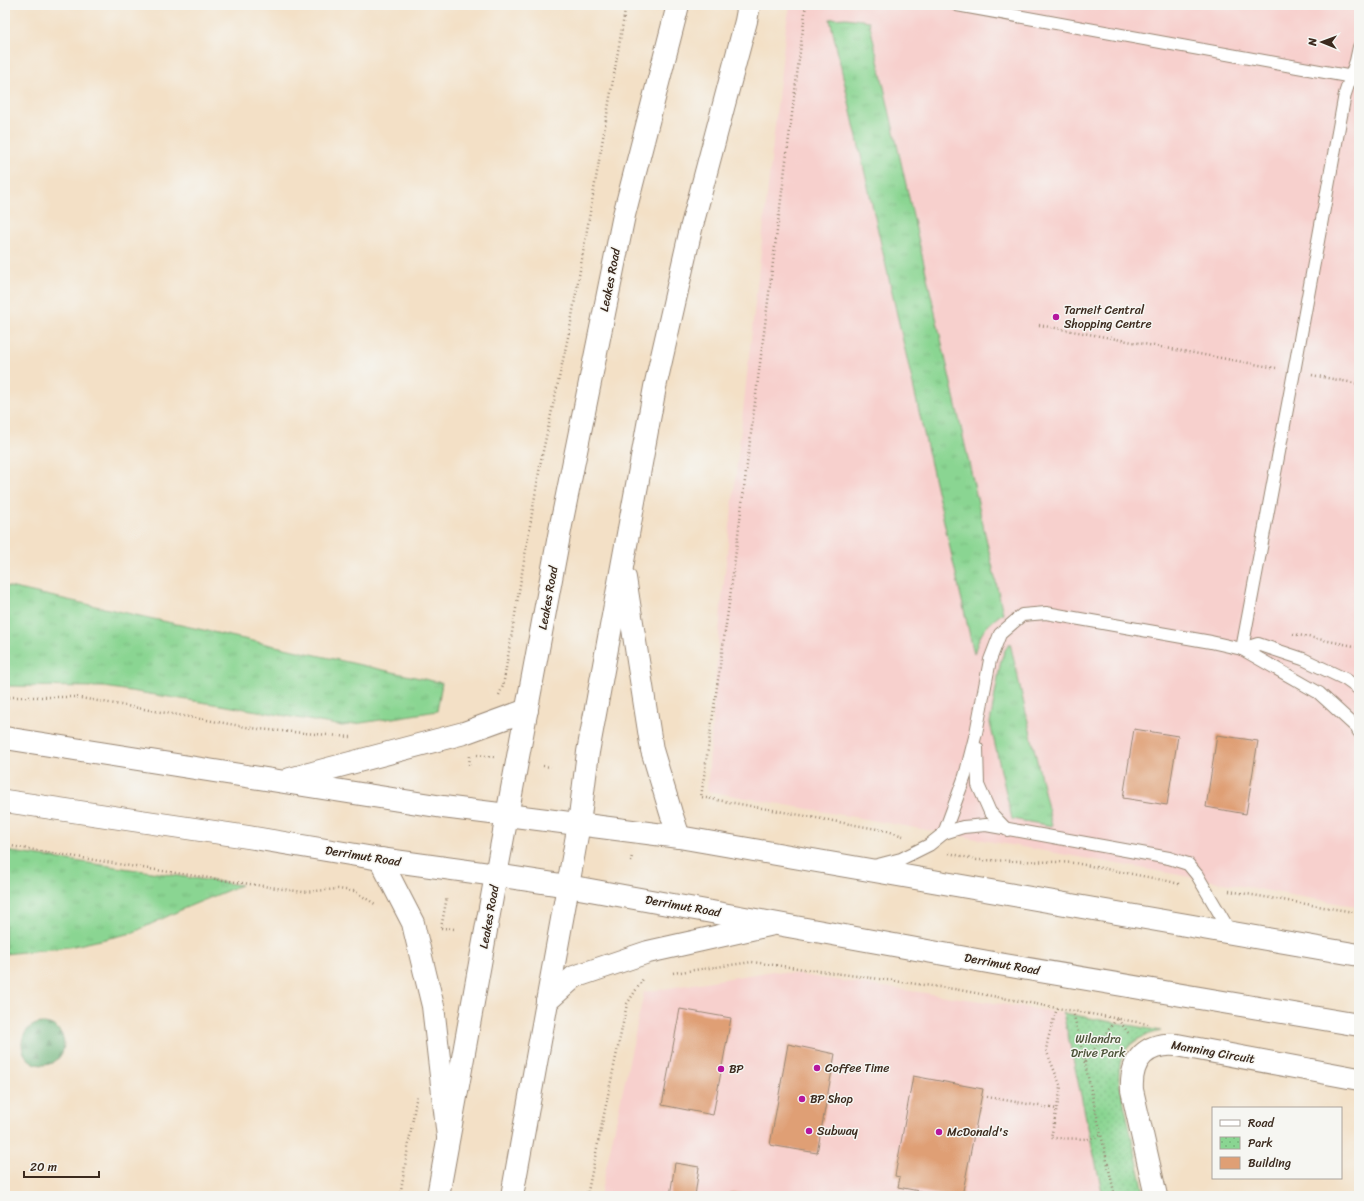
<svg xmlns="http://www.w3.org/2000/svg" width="1364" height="1201" viewBox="0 0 1364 1201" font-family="Sriracha,sans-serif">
<defs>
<pattern id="grass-tufts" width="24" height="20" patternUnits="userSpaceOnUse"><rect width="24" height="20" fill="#8ad592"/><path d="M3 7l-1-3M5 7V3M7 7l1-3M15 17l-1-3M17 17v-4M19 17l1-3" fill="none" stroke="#78b77d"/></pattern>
<pattern id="forest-firs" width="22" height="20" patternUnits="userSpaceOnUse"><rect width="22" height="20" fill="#6fb67c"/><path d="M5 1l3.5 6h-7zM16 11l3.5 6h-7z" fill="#5c9465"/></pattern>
<pattern id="park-dots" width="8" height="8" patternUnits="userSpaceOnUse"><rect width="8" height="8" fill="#8ad592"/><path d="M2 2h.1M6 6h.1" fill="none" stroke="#78b77d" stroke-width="1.8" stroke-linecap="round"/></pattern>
</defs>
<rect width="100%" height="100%" fill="#f6f6f2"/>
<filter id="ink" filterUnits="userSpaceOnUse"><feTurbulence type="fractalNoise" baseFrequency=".025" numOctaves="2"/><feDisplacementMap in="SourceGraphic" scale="8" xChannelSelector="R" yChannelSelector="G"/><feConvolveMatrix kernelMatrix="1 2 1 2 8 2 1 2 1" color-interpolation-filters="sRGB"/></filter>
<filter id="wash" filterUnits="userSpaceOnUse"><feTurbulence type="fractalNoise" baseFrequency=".012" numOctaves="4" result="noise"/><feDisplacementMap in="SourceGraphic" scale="16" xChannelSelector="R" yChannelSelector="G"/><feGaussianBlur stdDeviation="0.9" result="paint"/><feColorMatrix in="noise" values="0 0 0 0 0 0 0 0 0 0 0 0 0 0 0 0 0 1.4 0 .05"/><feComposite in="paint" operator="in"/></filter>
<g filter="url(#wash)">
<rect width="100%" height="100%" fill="#f3e0c6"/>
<g fill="#f7d0cd">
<polygon points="790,5 1359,5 1359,907 707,791 721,607 786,26"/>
<polygon points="773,971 1063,1013 1103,1196 600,1196 644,992"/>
</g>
<g fill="url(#grass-tufts)" stroke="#628058">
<path d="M 846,18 L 869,21 L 1003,613 C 985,626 980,633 974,654 L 830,19 Z"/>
<polygon points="5,586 442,683 437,711 342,726 258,711 105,687 5,686"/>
<polygon points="1010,643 1052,826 1012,819 990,723 1001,660 1005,650"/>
<polygon points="5,851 241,885 185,908 132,933 69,947 5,954"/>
</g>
<circle fill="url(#forest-firs)" stroke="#55704d" cx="43" cy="1044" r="21"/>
<path fill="url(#park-dots)" stroke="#628058" d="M 1063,1013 L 1161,1031 C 1132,1038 1118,1049 1119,1081 L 1145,1196 L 1103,1196 Z"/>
<g id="blocks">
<g fill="#df9f75">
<polygon points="1134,729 1178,736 1167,805 1123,798"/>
<polygon points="1217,735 1258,741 1246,814 1206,807"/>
<polygon points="680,1009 731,1018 713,1115 662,1105"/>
<polygon points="788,1044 835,1054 817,1153 770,1145"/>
<polygon points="913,1076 983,1089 962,1196 945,1196 898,1187 900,1177 895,1176"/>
<polygon points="675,1163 699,1167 695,1196 670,1196"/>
<polygon points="731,1192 752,1195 752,1196 731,1196"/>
</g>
</g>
</g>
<g filter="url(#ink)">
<use href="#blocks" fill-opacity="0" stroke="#978572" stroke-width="1"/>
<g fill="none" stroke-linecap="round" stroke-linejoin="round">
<defs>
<g id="lane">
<polyline points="957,5 1358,78"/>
<polyline points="1242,649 1294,372 1345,94 1356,61 1359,47"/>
<polyline points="1242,649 1258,644 1303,659 1345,679 1359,689"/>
<polyline points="977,748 978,785 990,812 1007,830"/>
<polyline points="944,833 963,827 986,825 1169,858 1188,864 1197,875 1231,933"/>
<polyline points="874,866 901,859 929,845 944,833 965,776 976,733 990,660 1000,634 1022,615 1046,613 1211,642 1242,649 1319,693 1356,727 1359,732"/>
</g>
<path id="street" d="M 1156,1196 L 1132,1090 C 1130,1059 1147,1042 1177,1045 L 1359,1079"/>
<g id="secondary">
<polyline points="438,1196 496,875"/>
<polyline points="512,1196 568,886"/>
</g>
<g id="primary">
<polyline points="5,738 443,807 507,815"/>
<polyline points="290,779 464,733 527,710"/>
<polyline points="5,801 248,837 380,859 496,875"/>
<polyline points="380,859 413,923 415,932 433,1006 448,1137"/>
</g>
<g id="highway">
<polyline points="678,5 624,215 561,525 496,875 568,886 999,964 1359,1025"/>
<polyline points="625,578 652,750 671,813 679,837"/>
<polyline points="507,815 679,837 1359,955"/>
<polyline points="568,886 579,824 588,752 655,387 691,229 746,21 749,5"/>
<polyline points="547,1001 574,977 648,952 769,925"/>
</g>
</defs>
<use href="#lane" stroke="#978572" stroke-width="14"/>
<use href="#street" stroke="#978572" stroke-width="24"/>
<use href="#secondary" stroke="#978572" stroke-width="24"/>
<use href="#primary" stroke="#978572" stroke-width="24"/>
<use href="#highway" stroke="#978572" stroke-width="24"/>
<g stroke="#978572" stroke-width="2.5" stroke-dasharray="1 3" stroke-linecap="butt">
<polyline points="806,5 730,597 701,797 888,831 903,836"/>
<polyline points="1039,325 1276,368"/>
<polyline points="1312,375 1359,384"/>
<polyline points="1293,634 1359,647"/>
<polyline points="499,695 503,686 541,460 570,328 626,5"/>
<polyline points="5,697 75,697 258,729 351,737"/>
<polyline points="477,755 494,757"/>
<polyline points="469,765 470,756"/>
<polyline points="543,766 551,767"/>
<polyline points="5,845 136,867 303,892 338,889 354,891 375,904"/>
<polyline points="949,853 977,860 1058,862 1075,863 1168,881 1179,884"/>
<polyline points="631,862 632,855"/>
<polyline points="1229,891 1359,913"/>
<polyline points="441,928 447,897"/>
<polyline points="441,928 455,929"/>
<polyline points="673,973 752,962 954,989 1057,1008 1148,1024"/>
<polyline points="1057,1008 1048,1039 1046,1050 1061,1087 1051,1138 1089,1139 1101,1135"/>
<polyline points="1073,1011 1115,1196"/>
<polyline points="1085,1062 1117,1018 1130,1035"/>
<polyline points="987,1097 1057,1109"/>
<polyline points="400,1196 417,1094"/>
<polyline points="587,1196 627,1004 643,979"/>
</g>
<use href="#lane" stroke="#fff" stroke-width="12"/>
<use href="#street" stroke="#fff" stroke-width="22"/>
<use href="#secondary" stroke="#fff" stroke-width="22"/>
<use href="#primary" stroke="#fff" stroke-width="22"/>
<use href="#highway" stroke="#fff" stroke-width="22"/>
</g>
</g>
<g fill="#b5179e" stroke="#f6f6f2" stroke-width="1.5">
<circle cx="1056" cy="317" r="4"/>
<circle cx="817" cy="1068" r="4"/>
<circle cx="721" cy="1069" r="4"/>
<circle cx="802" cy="1099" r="4"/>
<circle cx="809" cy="1131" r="4"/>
<circle cx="939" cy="1132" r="4"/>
</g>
<g text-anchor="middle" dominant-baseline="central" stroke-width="3" stroke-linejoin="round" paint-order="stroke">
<g font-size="12" fill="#3b2a1e" stroke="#f6f6f2">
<text transform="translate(610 280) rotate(-79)">Leakes Road</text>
<text transform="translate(548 598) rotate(-80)">Leakes Road</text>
<text transform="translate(363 856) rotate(9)">Derrimut Road</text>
<text transform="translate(683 906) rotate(10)">Derrimut Road</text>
<text transform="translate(489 917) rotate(-80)">Leakes Road</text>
<text transform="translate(1002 964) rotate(10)">Derrimut Road</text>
<text transform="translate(1213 1052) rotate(10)">Manning Circuit</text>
</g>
<g font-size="12" fill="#3b2a1e" stroke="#f6f6f2" text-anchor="start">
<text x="1064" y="310">Tarneit Central<tspan x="1064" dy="14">Shopping Centre</tspan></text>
<text x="825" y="1068">Coffee Time</text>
<text x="729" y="1069">BP</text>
<text x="810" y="1099">BP Shop</text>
<text x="817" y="1131">Subway</text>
<text x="947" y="1132">McDonald's</text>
</g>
<g font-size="12" fill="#4f553b" stroke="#f6f6f2">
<text x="1098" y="1039">Wilandra<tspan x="1098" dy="14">Drive Park</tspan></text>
</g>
</g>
<rect width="1364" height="1201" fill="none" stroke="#f6f6f2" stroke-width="20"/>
<rect x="1212" y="1107" width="130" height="72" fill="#f6f6f2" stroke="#aba49d"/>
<rect x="1220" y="1120" width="20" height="6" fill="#ffffff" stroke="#aba49d"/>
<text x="1248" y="1127" font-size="12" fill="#3b2a1e">Road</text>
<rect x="1220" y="1137" width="20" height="12" fill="url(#park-dots)" stroke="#aba49d"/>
<text x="1248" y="1147" font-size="12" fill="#3b2a1e">Park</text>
<rect x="1220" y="1157" width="20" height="12" fill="#df9f75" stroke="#aba49d"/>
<text x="1248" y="1167" font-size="12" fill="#3b2a1e">Building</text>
<g transform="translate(1322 42) rotate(271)" stroke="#f6f6f2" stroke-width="3" paint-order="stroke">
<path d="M0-3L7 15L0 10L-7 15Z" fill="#3b2a1e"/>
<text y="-6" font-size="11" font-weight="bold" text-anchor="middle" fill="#3b2a1e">N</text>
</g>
<path d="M24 1171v6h75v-6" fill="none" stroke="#3b2a1e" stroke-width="2"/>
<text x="30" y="1171" font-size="12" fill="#3b2a1e" stroke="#f6f6f2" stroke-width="3" paint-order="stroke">20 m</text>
</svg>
